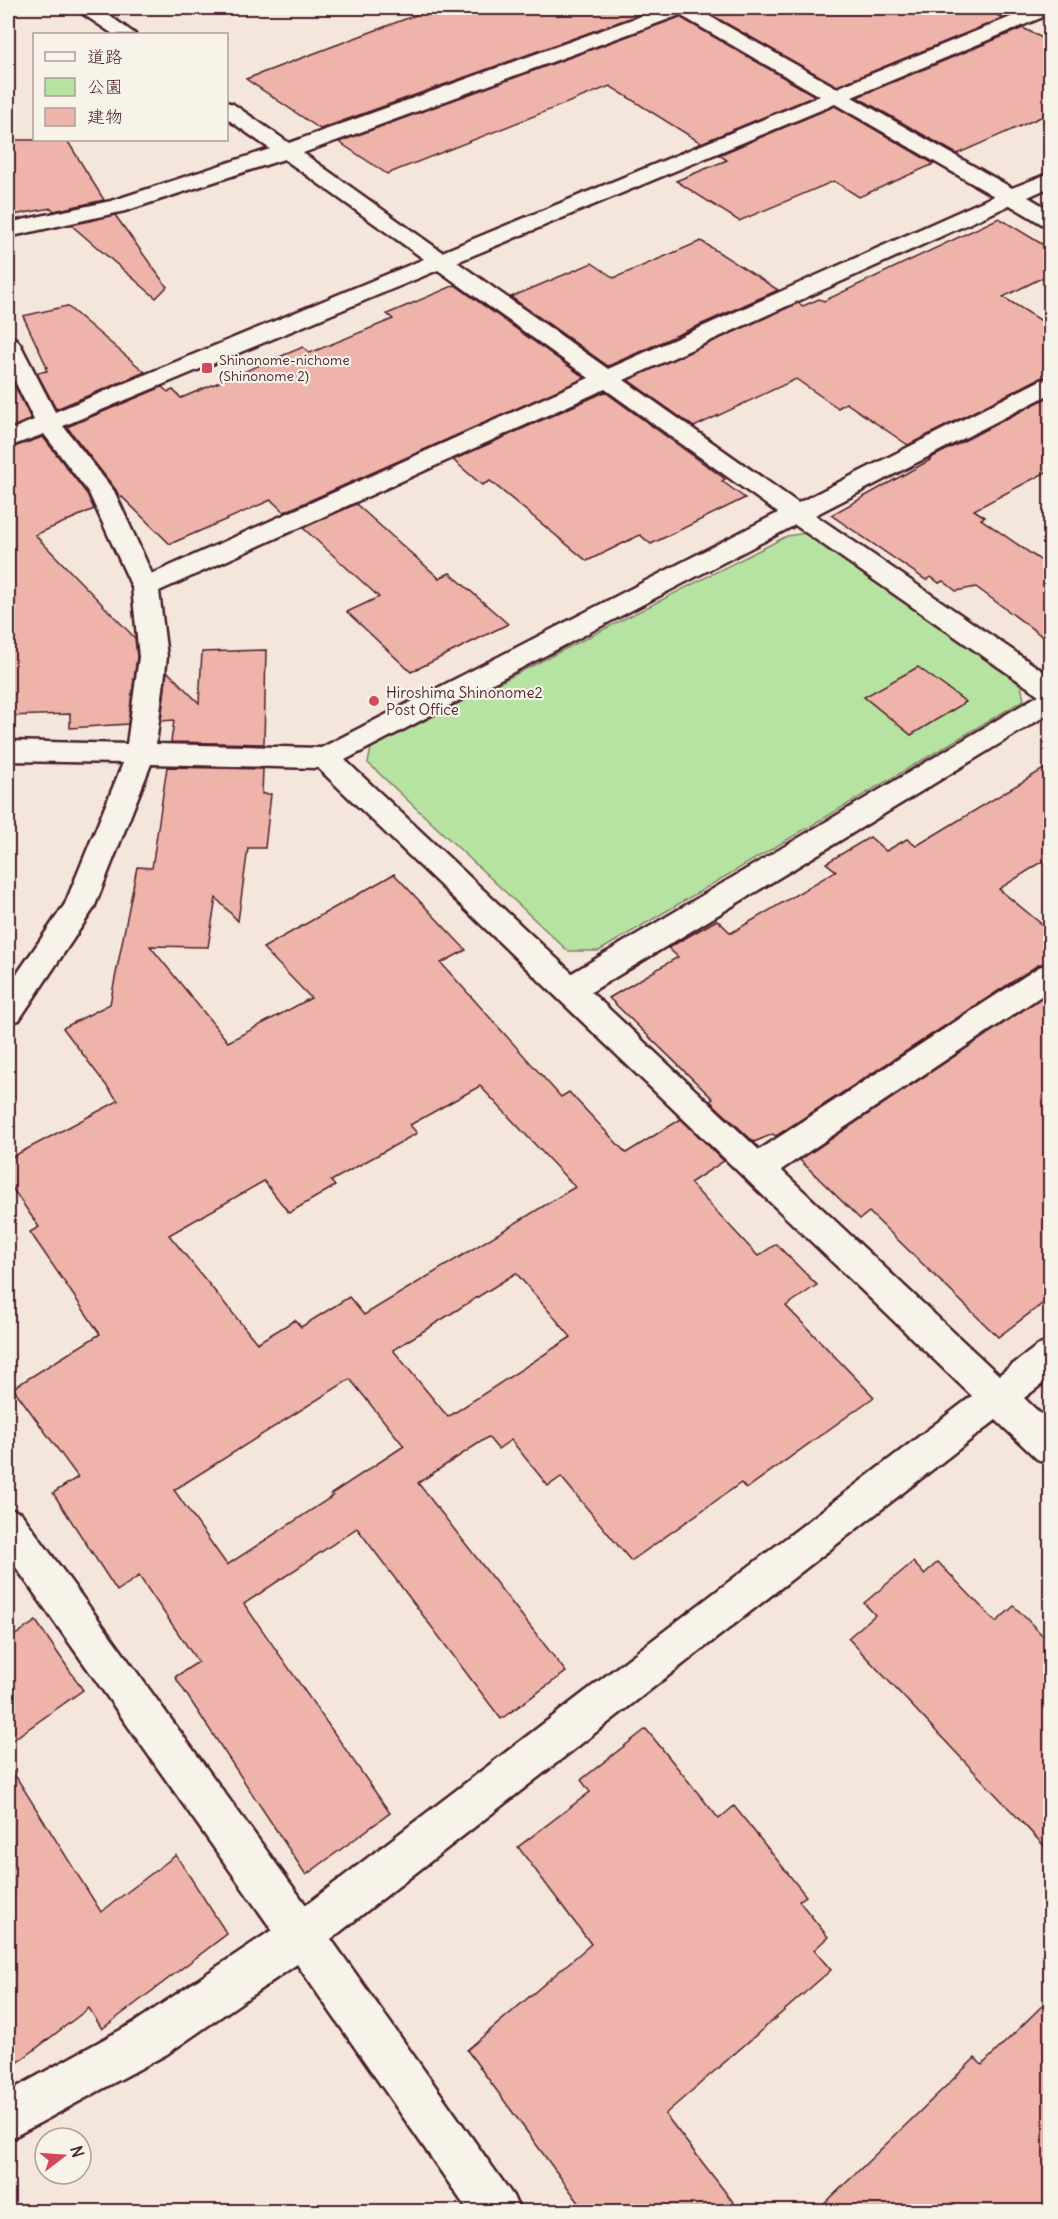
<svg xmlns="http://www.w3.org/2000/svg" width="1058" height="2219" viewBox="0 0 1058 2219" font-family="Delius,'Klee One',sans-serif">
<rect width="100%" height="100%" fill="#f5e6db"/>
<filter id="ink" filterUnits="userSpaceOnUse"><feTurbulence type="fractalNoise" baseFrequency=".0167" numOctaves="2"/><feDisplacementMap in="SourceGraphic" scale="12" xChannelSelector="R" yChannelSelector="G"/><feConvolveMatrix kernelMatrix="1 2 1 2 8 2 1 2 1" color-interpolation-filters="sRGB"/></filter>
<g filter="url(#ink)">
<polygon fill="#b6e3a1" stroke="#808166" stroke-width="1.5" points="806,533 1021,685 1024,700 599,951 568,951 368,763 371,748 787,536"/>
<g fill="#eeb3a9" stroke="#4a1f2b" stroke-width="1.5" fill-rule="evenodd">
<polygon points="415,8 658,8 320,129 246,79 416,15"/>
<polygon points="699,8 983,8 1003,18 837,86"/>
<polygon points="680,17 815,96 701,143 610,86 387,174 339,142"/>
<polygon points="1023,28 1050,42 1050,113 957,154 857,97"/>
<polygon points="835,106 934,164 859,197 834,181 739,221 676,181 727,160 719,155"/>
<polygon points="8,140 67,140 104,200 54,211 51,208 8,216"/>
<polygon points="115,215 167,287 156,298 71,225"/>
<polygon points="999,218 1050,249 1050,274 1003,297 1050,326 1050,376 1040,378 908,445 846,403 838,408 796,379 694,427 628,380 798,303 803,306 819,299 824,301"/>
<polygon points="701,241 778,290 608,366 511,297 592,263 614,278"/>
<polygon points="455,285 585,378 284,512 271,500 170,544 122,497 120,498 116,490 67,427 162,387 168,392 173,390 181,398 303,347 310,353 393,319 387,314"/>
<polygon points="67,306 145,372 56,409 37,373 47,371 45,367 47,367 23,316"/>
<polygon points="11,378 31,419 8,429 8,379"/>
<polygon points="605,392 725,479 722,481 745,498 651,544 640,535 587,561 490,481 482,485 453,460"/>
<polygon points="1050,396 1050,470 974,510 985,517 981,519 1050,567 1050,642 976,587 956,591 943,581 939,583 931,577 926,580 831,515 930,460 929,459"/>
<polygon points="43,437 87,494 94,509 35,535 135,638 137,657 128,724 70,728 70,714 8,716 8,449"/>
<polygon points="356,504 439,578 450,573 508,624 411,672 347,612 379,597 303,528"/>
<polygon points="266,650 264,744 171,742 174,720 161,721 167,671 199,703 202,652"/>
<polygon points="918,667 966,702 911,735 864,697"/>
<polygon points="1050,765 1050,857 999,889 1050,931 1050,961 1038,965 776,1136 773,1134 754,1142 710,1101 713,1099 609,998 678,957 668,948 717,920 731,933 836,871 826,863 870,837 886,851 907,839 916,846"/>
<path d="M 167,767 L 263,769 L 262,794 L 271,794 L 265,848 L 248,848 L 238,921 L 216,898 L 208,947 L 150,946 L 228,1042 L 311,998 L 263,948 L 394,874 L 466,950 L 441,963 L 561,1097 L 569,1092 L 626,1153 L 681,1119 L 724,1161 L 690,1183 L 758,1256 L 776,1244 L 817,1285 L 786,1306 L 874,1397 L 746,1489 L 741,1483 L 631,1561 L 561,1477 L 548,1486 L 511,1440 L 498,1449 L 488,1437 L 418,1483 L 566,1672 L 501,1719 L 357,1528 L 244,1604 L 390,1813 L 306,1875 L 175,1677 L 198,1662 L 139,1576 L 117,1591 L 53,1493 L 78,1477 L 13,1388 L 100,1334 L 30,1232 L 39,1227 L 8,1182 L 8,1159 L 118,1101 L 63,1028 L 110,1004 L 137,867 L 152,868 ZM 480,1086 L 575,1187 L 364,1315 L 349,1297 L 301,1327 L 295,1320 L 257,1343 L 169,1235 L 264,1181 L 289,1213 L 335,1186 L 331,1181 L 417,1133 L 410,1125 ZM 516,1273 L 571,1337 L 448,1417 L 393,1350 ZM 350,1379 L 404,1446 L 331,1494 L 333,1496 L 227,1565 L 174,1490 Z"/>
<polygon points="1050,992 1050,1298 998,1337 869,1212 860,1219 800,1160"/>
<polygon points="913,1562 924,1574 938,1562 996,1622 1014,1606 1050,1643 1050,1852 848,1638 875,1615 864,1603"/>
<polygon points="36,1621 83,1690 8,1743 8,1640"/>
<polygon points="646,1729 719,1819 734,1806 806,1896 799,1901 828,1937 814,1950 831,1970 665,2114 740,2211 585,2211 467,2050 591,1944 518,1847 590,1792 581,1780"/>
<polygon points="8,1764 101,1912 176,1855 227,1934 102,2029 89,2008 8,2070"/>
<polygon points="1050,1998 1050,2211 817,2211 975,2058 982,2065"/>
</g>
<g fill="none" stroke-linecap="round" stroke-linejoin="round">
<defs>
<g id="minor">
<polygon points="78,8 99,8 135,34 113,34 80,12"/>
<path d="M 663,8 L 695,8 L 837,88 L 1033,8 L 1050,8 L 1050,14 L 852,97 L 1012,188 L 1050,173 L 1050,187 L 1028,197 L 1050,210 L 1050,226 L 1042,224 L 1010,205 L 624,380 L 798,503 L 1041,380 L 1050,378 L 1050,394 L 815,515 L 1050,676 L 1050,713 L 591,992 L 759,1150 L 1039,967 L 1050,963 L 1050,990 L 781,1170 L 999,1375 L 1037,1346 L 1050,1341 L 1050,1378 L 1024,1398 L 1050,1423 L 1050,1464 L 1037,1459 L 996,1420 L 331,1939 L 513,2196 L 520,2212 L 469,2212 L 297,1964 L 167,2054 L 8,2140 L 8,2092 L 135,2022 L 272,1930 L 8,1556 L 8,1508 L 21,1513 L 306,1905 L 972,1396 L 318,768 L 151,764 L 94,908 L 19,1020 L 8,1023 L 8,987 L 65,904 L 123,763 L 8,761 L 8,741 L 127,744 L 139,657 L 132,587 L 89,493 L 44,434 L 8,447 L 8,431 L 34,420 L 8,367 L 8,337 L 16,339 L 20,344 L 55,412 L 424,259 L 284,159 L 125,211 L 8,237 L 8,223 L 111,201 L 270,149 L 226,118 L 226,102 L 233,104 L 289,143 ZM 680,15 L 820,96 L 442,252 L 303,153 ZM 835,104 L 994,196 L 608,369 L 457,262 ZM 438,270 L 589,378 L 152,574 L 114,491 L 63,426 ZM 605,389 L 778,513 L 321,748 L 156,744 L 167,657 L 159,591 ZM 795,525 L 1039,695 L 572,973 L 345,760 Z"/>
</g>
</defs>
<use href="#minor" stroke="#4a1f2b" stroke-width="5"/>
<use href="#minor" fill="#f7f3e8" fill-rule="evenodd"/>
</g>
</g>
<g fill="#d1495b" stroke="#f7f3e8" stroke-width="2">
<rect x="201" y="362" width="12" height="12" rx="3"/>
<circle cx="374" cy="701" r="6"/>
</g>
<g text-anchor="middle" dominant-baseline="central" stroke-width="4.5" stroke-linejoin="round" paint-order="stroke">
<g font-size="14" fill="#4a1f2b" stroke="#f7f3e8" text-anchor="start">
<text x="219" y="360">Shinonome-nichome<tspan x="219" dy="16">(Shinonome 2)</tspan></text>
</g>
<g font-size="15" fill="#4a1f2b" stroke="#f7f3e8" text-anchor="start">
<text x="386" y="692">Hiroshima Shinonome2<tspan x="386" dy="17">Post Office</tspan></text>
</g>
</g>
<rect width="1058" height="2219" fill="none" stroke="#f7f3e8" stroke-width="30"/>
<rect x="15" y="15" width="1028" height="2189" fill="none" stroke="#4a1f2b" stroke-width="2" filter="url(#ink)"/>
<rect x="33" y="33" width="195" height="108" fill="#f7f3e8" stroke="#b29e9c" stroke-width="1.5"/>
<rect x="45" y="52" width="30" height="9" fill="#f7f3e8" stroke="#b29e9c" stroke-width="1.5"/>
<text x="87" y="63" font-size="18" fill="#4a1f2b">道路</text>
<rect x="45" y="78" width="30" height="18" fill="#b6e3a1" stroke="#b29e9c" stroke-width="1.5"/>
<text x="87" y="93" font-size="18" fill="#4a1f2b">公園</text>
<rect x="45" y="108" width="30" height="18" fill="#eeb3a9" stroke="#b29e9c" stroke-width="1.5"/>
<text x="87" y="123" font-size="18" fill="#4a1f2b">建物</text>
<g transform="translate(63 2156) rotate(73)"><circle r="28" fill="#f7f3e8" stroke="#b29e9c" stroke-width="1.5"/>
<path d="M0-4.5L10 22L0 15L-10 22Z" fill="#d1495b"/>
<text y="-9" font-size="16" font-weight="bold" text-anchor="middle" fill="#4a1f2b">N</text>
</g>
</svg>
